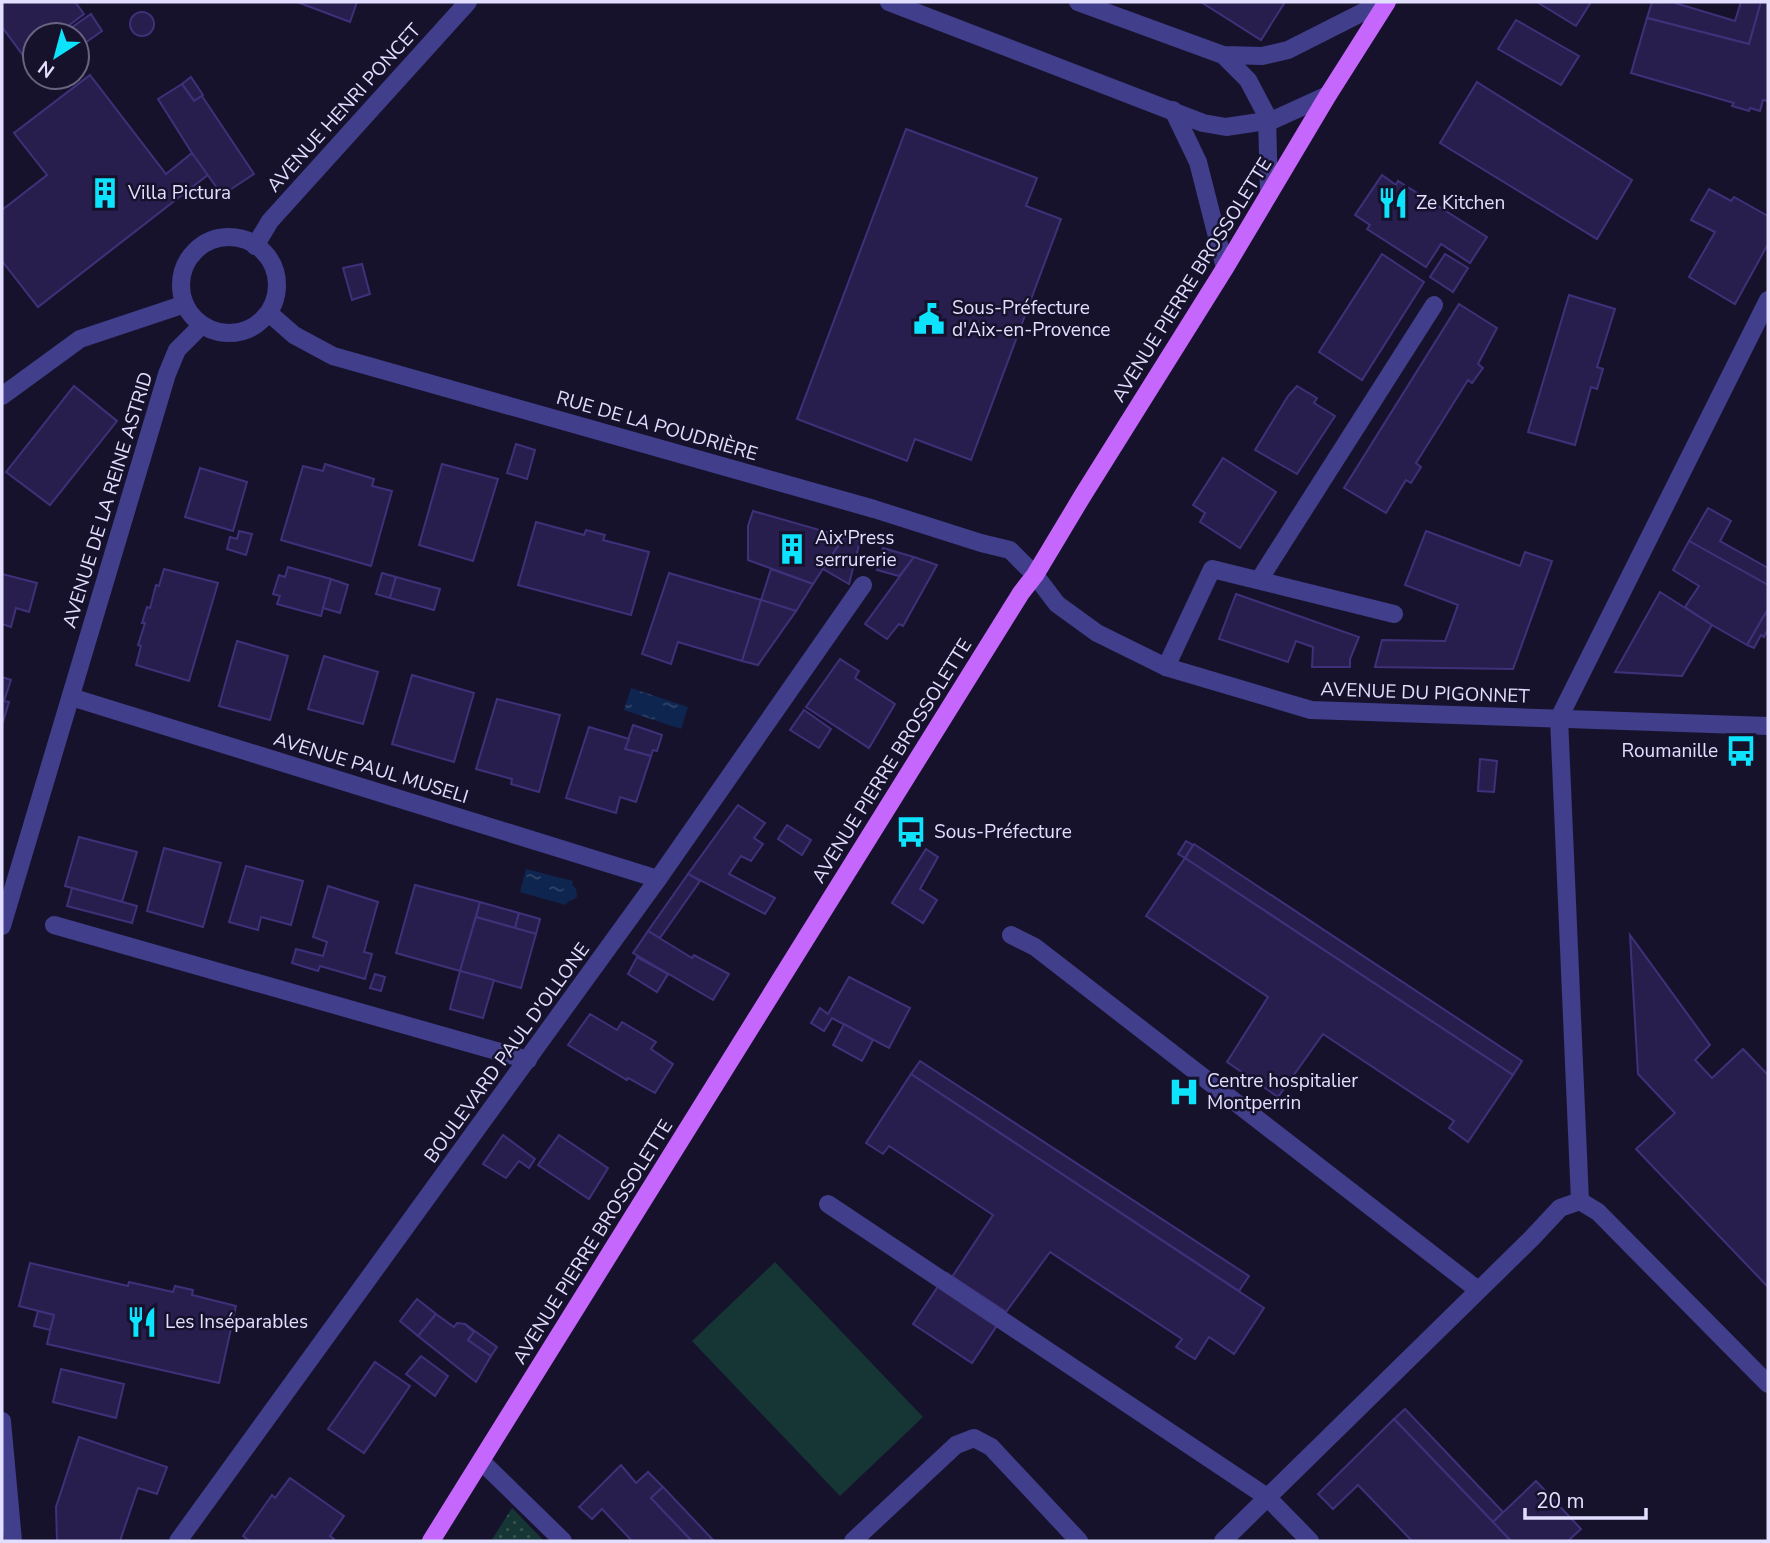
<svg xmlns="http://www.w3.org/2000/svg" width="1770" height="1543" viewBox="0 0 1770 1543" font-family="'Nunito Sans',sans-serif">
<defs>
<pattern id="park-dots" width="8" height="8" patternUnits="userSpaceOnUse" patternTransform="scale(1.75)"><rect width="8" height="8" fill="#153635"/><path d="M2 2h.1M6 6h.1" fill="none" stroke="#375353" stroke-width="1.8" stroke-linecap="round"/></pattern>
<pattern id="water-ripples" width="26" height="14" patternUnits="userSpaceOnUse" patternTransform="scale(1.75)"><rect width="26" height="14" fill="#0e264f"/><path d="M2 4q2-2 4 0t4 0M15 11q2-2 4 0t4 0" fill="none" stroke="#314569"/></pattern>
</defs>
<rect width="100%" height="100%" fill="#17122c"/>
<polygon fill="url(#park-dots)" points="512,1508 544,1541 491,1541"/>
<polygon fill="#153635" points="775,1262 923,1417 840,1496 692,1341"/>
<g fill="url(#water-ripples)">
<polygon points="631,688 688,707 681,729 624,710"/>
<polygon points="526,869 573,881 572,885 576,889 577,897 570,901 568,901 566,905 520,892"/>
</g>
<g fill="#281e4d" stroke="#3f3179" stroke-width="2">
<polygon points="2,2 75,2 84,14 56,35 35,35 35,51 25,58 2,27"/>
<polygon points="297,2 357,2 350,22"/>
<polygon points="1201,2 1285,2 1261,40"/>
<polygon points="1537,2 1591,2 1576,26"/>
<polygon points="1652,2 1672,2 1735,21 1741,2 1761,2 1749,44 1647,18"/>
<polygon points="1761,2 1768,2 1768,101 1763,100 1760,111 1750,108 1749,111 1732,106 1734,103 1631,73 1647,18 1749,44"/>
<circle cx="142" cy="24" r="12"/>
<polygon points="91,14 102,31 82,45 77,35 71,28"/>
<polygon points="1516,20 1579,56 1561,85 1498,49"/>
<polygon points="90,75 166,174 192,153 209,174 38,307 2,261 2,210 47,175 14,133"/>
<polygon points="191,77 203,95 194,101 182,84"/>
<polygon points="1477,82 1632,180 1597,239 1440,143"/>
<polygon points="182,84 194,101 202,96 254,174 222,195 192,153 158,99"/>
<polygon points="906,129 1037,178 1026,206 1061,219 971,460 915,439 907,461 797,419"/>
<polygon points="1382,175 1396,185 1398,181 1487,237 1470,263 1441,244 1426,267 1367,229 1370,225 1355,215"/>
<polygon points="1709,189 1731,201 1734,197 1768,216 1768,244 1735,304 1689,277 1715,232 1691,220"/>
<polygon points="1382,254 1424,282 1362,380 1319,352"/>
<polygon points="1445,254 1468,268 1453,292 1430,277"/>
<polygon points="362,264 370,294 352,300 343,268"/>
<polygon points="1569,295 1615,309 1597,367 1603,369 1597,389 1591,387 1575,445 1528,432"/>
<polygon points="1459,304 1497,328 1478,364 1483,368 1472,383 1468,380 1416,463 1421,467 1411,483 1406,480 1386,513 1344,488"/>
<polygon points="74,386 117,421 50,505 6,472"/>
<polygon points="1297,386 1317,398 1314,403 1335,416 1297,474 1255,450 1288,396"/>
<polygon points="516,444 535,450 527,479 507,473"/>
<polygon points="1223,458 1276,492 1240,548 1200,522 1205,513 1193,505"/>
<polygon points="325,464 374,479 372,486 392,491 371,566 281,540 303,466 323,471"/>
<polygon points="442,464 498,479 473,561 419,545"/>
<polygon points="200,468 247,482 233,531 185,517"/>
<polygon points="1708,508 1731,521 1720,541 1768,568 1768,585 1689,541"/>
<polygon points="753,511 844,537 813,584 748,560 748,526"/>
<polygon points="536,522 584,535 586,530 605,535 603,540 649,552 631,615 518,585"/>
<polygon points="239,531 252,534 246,555 227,549 230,537 237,539"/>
<polygon points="1426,531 1520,566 1525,552 1552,561 1513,669 1375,667 1382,640 1445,641 1458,605 1405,585"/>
<polygon points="844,537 860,541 849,584 823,569"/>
<polygon points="1689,541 1768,585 1768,609 1747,645 1712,625 1685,607 1699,586 1673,570"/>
<polygon points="883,548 914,557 899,576 877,570"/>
<polygon points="914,557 937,565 903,626 899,624 887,639 865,624"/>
<polygon points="288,567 331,579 321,616 277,604 280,596 273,594 279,575 285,577"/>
<polygon points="164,569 218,583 189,681 136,665 141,646 138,645 145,623 142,623 147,607 150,608 156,585 159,586"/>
<polygon points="771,569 813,584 796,611 761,600"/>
<polygon points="382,573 396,577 390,598 376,594"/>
<polygon points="669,573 761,600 742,661 678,642 671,664 642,654"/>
<polygon points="2,574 37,583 29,612 16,608 11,627 2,624"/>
<polygon points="396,577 440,589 434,610 390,598"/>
<polygon points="331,579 348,585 340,613 323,608"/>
<polygon points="1660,592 1712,625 1682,676 1615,672"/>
<polygon points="1236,594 1359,637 1350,659 1350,667 1312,667 1313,647 1296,641 1288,662 1219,639"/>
<polygon points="761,600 796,611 758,665 742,661"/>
<polygon points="1765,614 1768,615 1768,629 1764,637 1761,635 1754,648 1747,645"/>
<polygon points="237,641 288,656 270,720 219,706"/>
<polygon points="324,656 378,672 363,724 308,709"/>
<polygon points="840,659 859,671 855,678 895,704 869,748 806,707"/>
<polygon points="412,675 474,693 454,762 392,744"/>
<polygon points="2,677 11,680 4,701 9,702 2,725"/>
<polygon points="497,699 560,715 539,792 511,784 512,779 476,769"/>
<polygon points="804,710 831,729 819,748 790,730"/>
<polygon points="633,725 662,735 657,751 653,750 651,756 625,749"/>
<polygon points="589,727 629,739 625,749 651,756 636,802 620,797 616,813 566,798"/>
<polygon points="1480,759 1497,761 1494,792 1478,791"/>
<polygon points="738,805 765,823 754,838 763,844 751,861 741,856 729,874 775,898 765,914 688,874"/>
<polygon points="787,825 811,840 802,855 778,839"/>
<polygon points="79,837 137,852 122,902 65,886"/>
<polygon points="1186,841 1193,845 1185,858 1178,854"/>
<polygon points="1194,844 1522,1061 1513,1075 1185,858"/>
<polygon points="164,848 221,863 203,927 147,911"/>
<polygon points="926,849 938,857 920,889 937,900 923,923 892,903"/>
<polygon points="1185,858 1513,1075 1468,1142 1449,1128 1454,1121 1323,1034 1278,1097 1227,1062 1268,997 1146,916"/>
<polygon points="246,866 303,881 291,925 261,917 258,930 229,922"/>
<polygon points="688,874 700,881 660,938 648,931"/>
<polygon points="415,885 480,902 460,971 396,953"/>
<polygon points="328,886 378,902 364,952 372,954 365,979 320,966 318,971 292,963 296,949 323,956 327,942 313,937"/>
<polygon points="72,888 137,906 132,923 67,906"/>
<polygon points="480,902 519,913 515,928 476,917"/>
<polygon points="519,913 540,919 536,934 515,928"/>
<polygon points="476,917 536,934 521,988 460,971"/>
<polygon points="648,931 692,958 694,955 729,974 713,1000 633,953"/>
<polygon points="1630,935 1710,1045 1695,1060 1712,1078 1743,1049 1768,1075 1768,1287 1636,1149 1675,1113 1638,1074"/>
<polygon points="637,957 668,974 657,992 628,974"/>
<polygon points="460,971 494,980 483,1018 450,1009"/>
<polygon points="375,974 385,977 381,991 370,988"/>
<polygon points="849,977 910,1008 889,1048 832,1018 824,1031 811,1023 820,1008 828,1014"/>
<polygon points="590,1014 617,1030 622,1022 656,1042 651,1049 673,1064 655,1093 628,1078 627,1080 568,1045"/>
<polygon points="844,1024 873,1040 862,1061 833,1045"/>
<polygon points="920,1061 1249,1276 1239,1291 911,1074"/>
<polygon points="911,1074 1264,1308 1234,1354 1209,1337 1195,1359 1176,1347 1182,1339 1050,1252 1006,1312 952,1277 993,1215 889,1146 883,1154 866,1143"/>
<polygon points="503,1135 535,1159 529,1168 519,1161 506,1178 483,1164"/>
<polygon points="559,1135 608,1168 589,1199 538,1165"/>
<polygon points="30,1263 128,1286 129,1282 173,1292 175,1286 193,1290 192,1295 236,1306 219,1383 47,1344 54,1315 19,1306"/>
<polygon points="947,1273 1006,1312 972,1363 913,1324"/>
<polygon points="417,1299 436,1314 418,1336 400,1321"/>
<polygon points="38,1311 54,1315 50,1330 34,1326"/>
<polygon points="436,1314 454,1327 457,1323 465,1324 474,1332 468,1340 491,1356 476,1382 418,1336"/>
<polygon points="465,1324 497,1347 491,1356 468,1340 474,1332"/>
<polygon points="421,1356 448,1376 435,1396 406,1374"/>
<polygon points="375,1362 410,1386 364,1453 328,1429"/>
<polygon points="61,1369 124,1384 116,1418 53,1402"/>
<polygon points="1405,1409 1503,1512 1493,1522 1394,1419"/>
<polygon points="1394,1419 1493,1522 1511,1541 1412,1541 1358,1485 1333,1509 1318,1494"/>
<polygon points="79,1437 167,1467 157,1494 138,1488 120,1541 57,1541 56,1507"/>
<polygon points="621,1465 636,1483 648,1472 663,1487 651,1498 692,1541 632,1541 602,1509 592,1519 579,1507"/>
<polygon points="290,1478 344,1516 330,1536 334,1539 333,1541 250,1541 243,1536 272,1495 275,1498"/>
<polygon points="1536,1481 1581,1529 1568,1541 1511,1541 1493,1522"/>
<polygon points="663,1487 714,1541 692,1541 651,1498"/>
</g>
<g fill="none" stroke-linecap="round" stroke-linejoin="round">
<g stroke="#413e8b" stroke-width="18">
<polyline points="889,2 1203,123 1226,127 1273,120 1328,95"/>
<polyline points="1078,2 1223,55 1262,56 1288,50 1383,2"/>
<polyline points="1223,55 1248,80 1267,116 1269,194"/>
<polyline points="1173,110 1198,162 1225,268"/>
<circle cx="229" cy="285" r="48"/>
<polyline points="255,246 270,221 468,2"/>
<polyline points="269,313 294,335 333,356 874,509 981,543 1010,550 1035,575 1057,604 1097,633 1166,667 1311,710 1768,726"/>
<polyline points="2,396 80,339 185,304"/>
<polyline points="1259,580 1434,305"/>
<polyline points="1166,667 1212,569 1394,614"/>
<polyline points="71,697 658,879"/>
<polyline points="54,925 528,1060"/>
<polyline points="2,926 167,374 177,350 202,325"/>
<polyline points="1011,935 1035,947 1478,1290"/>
<polyline points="1580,1201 1559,718 1768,300"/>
<polyline points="828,1204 1267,1497 1310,1541"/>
<polyline points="2,1421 13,1541"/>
<polyline points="481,1461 563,1541"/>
<polyline points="178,1541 658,879 863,585"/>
<polyline points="853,1541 956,1445 974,1438 991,1447 1079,1541"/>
<polyline points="1223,1541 1532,1238 1560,1208 1580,1201 1598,1212 1768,1384"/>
</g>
<polyline stroke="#c566fd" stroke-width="18" points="431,1541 1021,593 1035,575 1083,495 1225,268 1328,95 1387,2"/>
</g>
<defs>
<symbol id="building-bare" viewBox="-9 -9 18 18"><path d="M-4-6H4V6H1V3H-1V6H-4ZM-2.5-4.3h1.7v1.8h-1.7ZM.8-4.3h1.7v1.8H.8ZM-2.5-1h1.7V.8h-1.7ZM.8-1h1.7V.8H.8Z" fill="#0de3fc" stroke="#17122c" stroke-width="2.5" paint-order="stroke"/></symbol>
<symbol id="restaurant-bare" viewBox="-9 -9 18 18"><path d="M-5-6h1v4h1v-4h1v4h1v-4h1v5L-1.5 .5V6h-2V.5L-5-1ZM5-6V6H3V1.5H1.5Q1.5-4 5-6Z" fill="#0de3fc" stroke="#17122c" stroke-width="2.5" paint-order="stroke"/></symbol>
<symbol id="civic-bare" viewBox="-9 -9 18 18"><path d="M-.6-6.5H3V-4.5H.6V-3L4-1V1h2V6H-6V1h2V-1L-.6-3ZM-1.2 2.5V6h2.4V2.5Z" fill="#0de3fc" stroke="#17122c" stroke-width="2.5" paint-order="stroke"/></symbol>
<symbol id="bus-bare" viewBox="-9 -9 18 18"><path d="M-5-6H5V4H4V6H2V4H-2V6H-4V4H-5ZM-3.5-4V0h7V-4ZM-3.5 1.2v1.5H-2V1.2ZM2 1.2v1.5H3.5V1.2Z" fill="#0de3fc" stroke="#17122c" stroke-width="2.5" paint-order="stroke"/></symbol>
<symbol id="hospital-bare" viewBox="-9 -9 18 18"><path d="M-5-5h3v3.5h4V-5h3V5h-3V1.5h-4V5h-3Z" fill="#0de3fc" stroke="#17122c" stroke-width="2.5" paint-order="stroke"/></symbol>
</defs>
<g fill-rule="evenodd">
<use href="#building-bare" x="83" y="171" width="44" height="44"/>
<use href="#restaurant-bare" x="1371" y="181" width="44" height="44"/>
<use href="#civic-bare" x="907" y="297" width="44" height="44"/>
<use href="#building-bare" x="770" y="527" width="44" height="44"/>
<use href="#bus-bare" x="1719" y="729" width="44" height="44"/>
<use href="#bus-bare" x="889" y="810" width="44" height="44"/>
<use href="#hospital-bare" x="1162" y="1070" width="44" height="44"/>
<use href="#restaurant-bare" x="120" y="1300" width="44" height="44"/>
</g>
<g text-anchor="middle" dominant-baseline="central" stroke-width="5" stroke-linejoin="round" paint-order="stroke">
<g font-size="19" fill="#e2deff" stroke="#17122c">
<text transform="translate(344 108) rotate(-48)">AVENUE HENRI PONCET</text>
<text transform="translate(1192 280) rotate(-58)">AVENUE PIERRE BROSSOLETTE</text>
<text transform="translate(657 426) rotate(16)">RUE DE LA POUDRIÈRE</text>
<text transform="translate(108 500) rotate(-73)">AVENUE DE LA REINE ASTRID</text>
<text transform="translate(1425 693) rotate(2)">AVENUE DU PIGONNET</text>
<text transform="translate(892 761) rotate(-58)">AVENUE PIERRE BROSSOLETTE</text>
<text transform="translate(371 768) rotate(17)">AVENUE PAUL MUSELI</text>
<text transform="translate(507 1053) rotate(-54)">BOULEVARD PAUL D'OLLONE</text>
<text transform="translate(593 1242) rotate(-58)">AVENUE PIERRE BROSSOLETTE</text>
</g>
<g font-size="19" fill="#e2deff" stroke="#17122c" text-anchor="start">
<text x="128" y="193">Villa Pictura</text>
<text x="1416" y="203">Ze Kitchen</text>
<text x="952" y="308">Sous-Préfecture<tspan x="952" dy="22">d'Aix-en-Provence</tspan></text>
<text x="815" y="538">Aix'Press<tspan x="815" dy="22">serrurerie</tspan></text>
<text x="1718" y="751" text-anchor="end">Roumanille</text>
<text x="934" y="832">Sous-Préfecture</text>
<text x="1207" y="1081">Centre hospitalier<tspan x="1207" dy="22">Montperrin</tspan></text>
<text x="165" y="1322">Les Inséparables</text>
</g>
</g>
<rect width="1770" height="1543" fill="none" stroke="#e2deff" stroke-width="7"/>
<g transform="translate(56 56) rotate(216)"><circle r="33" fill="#17122c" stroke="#686480" stroke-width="2"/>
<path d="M0-5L12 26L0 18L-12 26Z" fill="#0de3fc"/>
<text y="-10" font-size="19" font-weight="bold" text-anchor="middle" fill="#e2deff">N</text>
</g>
<path d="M1525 1508v10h121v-10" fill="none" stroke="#e2deff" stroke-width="3.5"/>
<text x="1536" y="1508" font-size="21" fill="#e2deff" stroke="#17122c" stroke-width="5" paint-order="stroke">20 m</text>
</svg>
